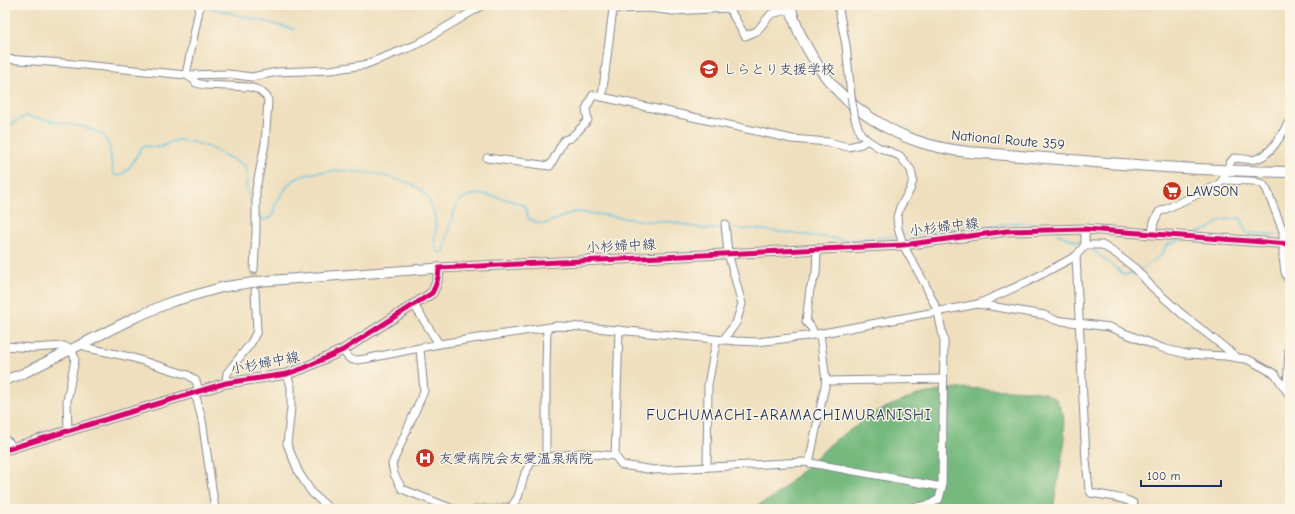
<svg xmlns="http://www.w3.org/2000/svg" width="1295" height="514" viewBox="0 0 1295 514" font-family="'Comic Neue','Klee One',sans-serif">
<rect width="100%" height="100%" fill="#fcf5e5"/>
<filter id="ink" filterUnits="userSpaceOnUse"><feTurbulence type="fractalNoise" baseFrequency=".025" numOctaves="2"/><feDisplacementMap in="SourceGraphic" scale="8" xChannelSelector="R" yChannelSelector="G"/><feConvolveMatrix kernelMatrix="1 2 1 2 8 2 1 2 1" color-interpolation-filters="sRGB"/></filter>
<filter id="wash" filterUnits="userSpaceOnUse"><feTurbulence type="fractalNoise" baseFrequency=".012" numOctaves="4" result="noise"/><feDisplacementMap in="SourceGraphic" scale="16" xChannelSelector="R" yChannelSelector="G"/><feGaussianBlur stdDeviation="0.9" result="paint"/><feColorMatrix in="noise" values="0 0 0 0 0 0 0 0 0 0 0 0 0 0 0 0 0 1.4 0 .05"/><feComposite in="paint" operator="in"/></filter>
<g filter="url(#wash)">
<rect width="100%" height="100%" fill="#efdfbe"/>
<g fill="#74b97e" stroke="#48746e">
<polygon points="957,388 1031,391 1044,393 1056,399 1063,414 1065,439 1053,509 751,509 774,497 834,441 880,410 917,395"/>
<polygon points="472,502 551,509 460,509"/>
</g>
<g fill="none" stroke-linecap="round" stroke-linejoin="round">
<g stroke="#67c6e5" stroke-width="1.5">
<polyline points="202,6 294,29"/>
<path d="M 5,128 L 25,116 L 84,127 L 102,134 L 109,144 L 113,173 L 117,176 C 130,173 135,157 142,147 C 150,145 154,148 160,147 C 166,146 171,140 178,140 C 202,141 224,155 245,166 L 247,176 L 246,187 L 253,209"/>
<path d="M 258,215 L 263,220 L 271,218 C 274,213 274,208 276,204 C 280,197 285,189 290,183 C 313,162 400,171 422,191 C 432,200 435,215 436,228 C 436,234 434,240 435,246 C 436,249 438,252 441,253 L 444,251 C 447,239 452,206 462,199 C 477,188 510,200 525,206 L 528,218 L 538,223 L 545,224 L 574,212 L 589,213 L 644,221 L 672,222 L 704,229 L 723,229"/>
<polyline points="727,229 755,229 848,240 898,236"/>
<polyline points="1197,233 1209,229 1221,220 1241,218 1246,233 1281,235"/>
<polyline points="1057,234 1082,243"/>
<polyline points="902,235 1022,222 1037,226"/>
<polyline points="1285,236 1290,236"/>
<polyline points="1090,248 1116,268 1123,275 1132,274 1136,272"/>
<polyline points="1140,270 1161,255 1167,245 1180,240"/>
</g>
</g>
</g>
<g filter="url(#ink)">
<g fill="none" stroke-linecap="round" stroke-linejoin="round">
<polyline stroke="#c5bcab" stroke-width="7" stroke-dasharray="7 3.5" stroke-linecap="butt" points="254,269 255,291"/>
<defs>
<g id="minor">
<polyline points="838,5 846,45 851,96"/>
<polyline points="5,59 63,63 186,75 228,74 252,77 277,72 330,70 364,65 416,45 483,5"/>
<polyline points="186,75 194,80 196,83 204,85 249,87 259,90 267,97 268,101 265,144 256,189 256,232 254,269"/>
<polyline points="186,75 200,5"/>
<polyline points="602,97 613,9 650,8 673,11 729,8 745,36 757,31 771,14 791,9"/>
<polyline points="855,119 860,133 867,140 878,147 900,156 911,170 913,180 910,190 900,207 897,217 898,228 903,245 925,284 938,312 944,341 942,487 939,499 929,505 903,509"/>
<polyline points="487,158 550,166 564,140 570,138 578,131 588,120 586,109 593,95 792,139 828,142 848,147 861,144 867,140"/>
<polyline points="1224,180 1253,181 1263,184 1267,190 1283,231"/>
<path d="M 1152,233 L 1154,222 L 1159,212 L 1218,185 C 1229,175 1224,168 1234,158 C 1241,158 1249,161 1256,159 C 1271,156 1283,132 1290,120"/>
<polyline points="1085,245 1102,245 1115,253 1136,269 1151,286 1182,314 1238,358"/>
<path d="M 1076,256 L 1086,460 L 1089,489 L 1091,493 C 1105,496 1121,496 1133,503 L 1135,509"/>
<polyline points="1283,257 1285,272 1290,284"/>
<polyline points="978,304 1044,315 1055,320 1109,327 1162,348 1186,354 1225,356 1246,359 1253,362 1275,374 1290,396"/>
<polyline points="414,305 439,344"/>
<polyline points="619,330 615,456 622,465 654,470 805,462 942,487"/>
<polyline points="820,334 826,381"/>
<polyline points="815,335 811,327 806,322 810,289 816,274 817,249"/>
<polyline points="723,340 736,323 742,304 728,253 725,224"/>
<polyline points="83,345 88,348 130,357 188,375 196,381 199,391"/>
<polyline points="5,346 33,348 64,346 72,350 75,359 67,401 68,431"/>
<polyline points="420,349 424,391 392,464 394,474 402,489 453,509"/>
<path d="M 343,350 C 350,362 352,361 365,359 L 439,344 L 557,326 L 584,327 L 736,341 L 757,342 L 807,336 L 978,304 L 1027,282 L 1076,256 L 1085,245 L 1085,229"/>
<polyline points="287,374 291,387 291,408 287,444 299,473 312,493 330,509"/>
<polyline points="226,383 227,373 251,343 257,331 255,291"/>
<polyline points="1287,390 1290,328"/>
<polyline points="193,393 197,400 202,420 215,509"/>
<polyline points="5,439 9,442 13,448"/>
<polyline points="546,450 546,367 547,328"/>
<polyline points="809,463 826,381 944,379"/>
<polyline points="707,467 708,385 716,342"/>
<polyline points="510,509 518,497 525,473 532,461 549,457 582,453 615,456"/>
</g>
<g id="major">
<polyline points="5,380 22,374 136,317 171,302 223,287 263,281 439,268 903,245 1007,231 1085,229 1290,244"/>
<path d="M 5,450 L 226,383 L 287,374 L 304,368 L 343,350 L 432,293 C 437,284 439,278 439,268"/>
</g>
<path id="highway" d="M 790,5 C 797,37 822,77 846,99 C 865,116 893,133 917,141 C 934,147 951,150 968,152 C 1075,160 1182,171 1290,172"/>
</defs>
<use href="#minor" stroke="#85878e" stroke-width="9"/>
<use href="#major" stroke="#85878e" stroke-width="11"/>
<use href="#highway" stroke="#85878e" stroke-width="12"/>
<use href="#minor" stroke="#fff" stroke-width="7"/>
<use href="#major" stroke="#fff" stroke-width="9"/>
<use href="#highway" stroke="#fff" stroke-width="10"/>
<defs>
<g id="minor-bridge">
<polyline points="851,96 855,119"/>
<polyline points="1283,231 1283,257"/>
</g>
</defs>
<use href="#minor-bridge" stroke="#85878e" stroke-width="9" stroke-linecap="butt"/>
<use href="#minor-bridge" stroke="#fff" stroke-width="7"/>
<defs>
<path id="cycleway" d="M 5,450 L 226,383 L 287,374 L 304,368 L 343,350 L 432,293 C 437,284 439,278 439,268 L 903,245 L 1007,231 L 1085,229 L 1290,244"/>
</defs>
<use href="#cycleway" stroke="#fcf5e5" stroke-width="8"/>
<use href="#cycleway" stroke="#d6006c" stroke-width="5"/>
</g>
</g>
<defs>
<symbol id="school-disc" viewBox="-11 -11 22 22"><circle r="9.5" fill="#c8321e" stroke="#fcf5e5"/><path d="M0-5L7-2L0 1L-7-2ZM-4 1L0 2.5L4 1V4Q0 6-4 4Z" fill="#fff"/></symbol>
<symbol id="supermarket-disc" viewBox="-11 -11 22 22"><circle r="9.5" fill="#c8321e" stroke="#fcf5e5"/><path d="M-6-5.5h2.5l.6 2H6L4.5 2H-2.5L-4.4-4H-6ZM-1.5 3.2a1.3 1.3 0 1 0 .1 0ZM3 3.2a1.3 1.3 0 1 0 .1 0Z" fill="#fff"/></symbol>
<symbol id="hospital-disc" viewBox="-11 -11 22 22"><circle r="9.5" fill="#c8321e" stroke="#fcf5e5"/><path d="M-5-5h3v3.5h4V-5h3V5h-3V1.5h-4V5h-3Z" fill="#fff"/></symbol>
</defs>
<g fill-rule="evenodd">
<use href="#school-disc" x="698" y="58" width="22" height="22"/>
<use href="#supermarket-disc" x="1161" y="180" width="22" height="22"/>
<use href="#hospital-disc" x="414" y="447" width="22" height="22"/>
</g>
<g text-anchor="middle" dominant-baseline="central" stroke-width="3" stroke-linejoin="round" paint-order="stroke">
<g font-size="14" fill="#1b2f5e" stroke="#fcf5e5" text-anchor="start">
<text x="723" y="69">しらとり支援学校</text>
<text x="1186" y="191">LAWSON</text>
<text x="439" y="458">友愛病院会友愛温泉病院</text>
</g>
<g font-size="14" fill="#1b2f5e" stroke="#fcf5e5">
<text transform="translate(1008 140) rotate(5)">National Route 359</text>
<text transform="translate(944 227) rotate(-7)">小杉婦中線</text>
<text transform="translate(621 246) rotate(-3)">小杉婦中線</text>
<text transform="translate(265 363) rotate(-11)">小杉婦中線</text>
</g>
<g font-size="15" letter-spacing="1" fill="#1b2f5e" stroke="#fcf5e5">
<text x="789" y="415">FUCHUMACHI-ARAMACHIMURANISHI</text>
</g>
</g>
<rect width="1295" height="514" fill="none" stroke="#fcf5e5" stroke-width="20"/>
<path d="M1141 480v6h80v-6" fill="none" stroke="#1b2f5e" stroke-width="2"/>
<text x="1147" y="480" font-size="12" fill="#1b2f5e" stroke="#fcf5e5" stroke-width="3" paint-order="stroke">100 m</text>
</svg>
